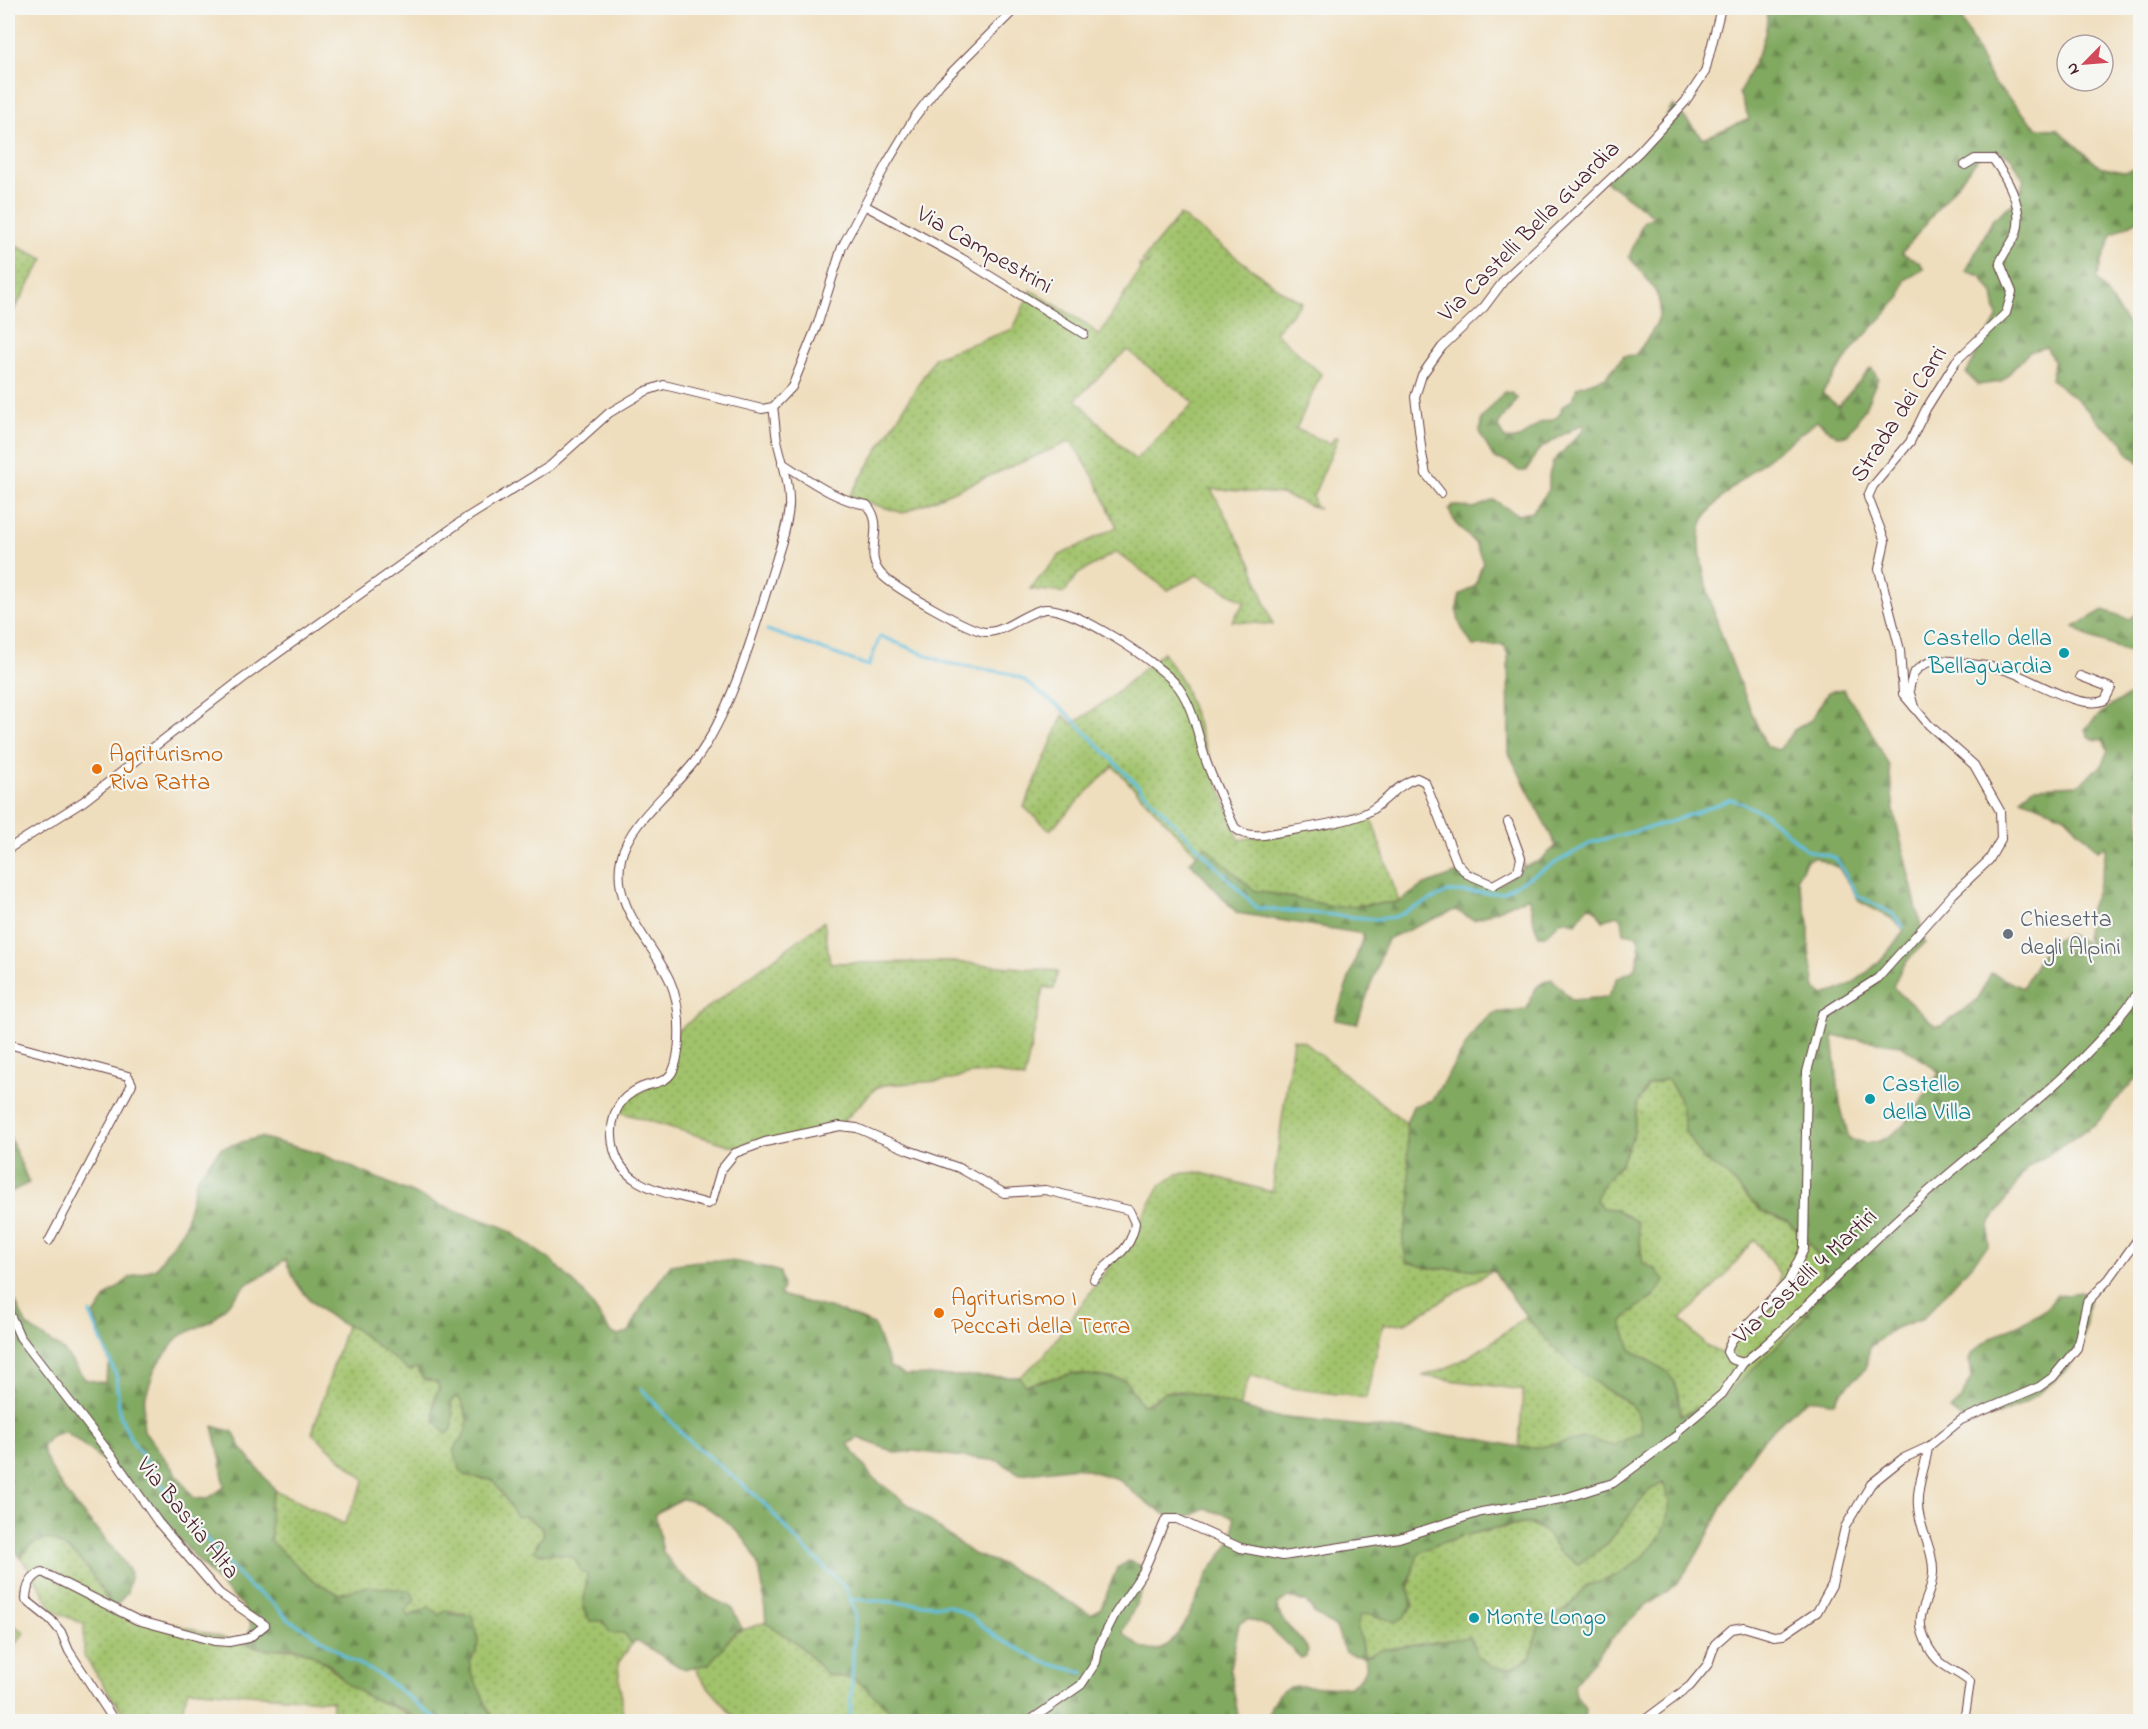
<svg xmlns="http://www.w3.org/2000/svg" width="2148" height="1729" viewBox="0 0 2148 1729" font-family="'Indie Flower',sans-serif">
<defs>
<pattern id="grass-dots" width="8" height="8" patternUnits="userSpaceOnUse" patternTransform="scale(1.5)"><rect width="8" height="8" fill="#a2c36c"/><path d="M2 2h.1M6 6h.1" fill="none" stroke="#869e59" stroke-width="1.8" stroke-linecap="round"/></pattern>
<pattern id="forest-firs" width="22" height="20" patternUnits="userSpaceOnUse" patternTransform="scale(1.5)"><rect width="22" height="20" fill="#81a960"/><path d="M5 1l3.5 6h-7zM16 11l3.5 6h-7z" fill="#6c894f"/></pattern>
</defs>
<rect width="100%" height="100%" fill="#f6f6f2"/>
<filter id="ink" filterUnits="userSpaceOnUse"><feTurbulence type="fractalNoise" baseFrequency=".0167" numOctaves="2"/><feDisplacementMap in="SourceGraphic" scale="12" xChannelSelector="R" yChannelSelector="G"/><feConvolveMatrix kernelMatrix="1 2 1 2 8 2 1 2 1" color-interpolation-filters="sRGB"/></filter>
<filter id="wash" filterUnits="userSpaceOnUse"><feTurbulence type="fractalNoise" baseFrequency=".008" numOctaves="4" result="noise"/><feDisplacementMap in="SourceGraphic" scale="24" xChannelSelector="R" yChannelSelector="G"/><feGaussianBlur stdDeviation="1.35" result="paint"/><feColorMatrix in="noise" values="0 0 0 0 0 0 0 0 0 0 0 0 0 0 0 0 0 1.4 0 .05"/><feComposite in="paint" operator="in"/></filter>
<g filter="url(#wash)">
<rect width="100%" height="100%" fill="#efdebd"/>
<g fill="url(#grass-dots)" stroke="#76714c" stroke-width="1.5" fill-rule="evenodd">
<path d="M 1180,215 L 1283,292 L 1302,302 L 1275,332 L 1321,374 L 1296,429 L 1330,444 L 1335,437 L 1338,438 L 1313,497 L 1315,507 L 1319,509 L 1281,494 L 1211,489 L 1252,565 L 1273,625 L 1232,621 L 1245,602 L 1197,575 L 1168,590 L 1116,552 L 1078,574 L 1064,593 L 1030,589 L 1060,555 L 1117,527 L 1095,479 L 1071,441 L 903,513 L 849,497 L 935,357 L 1013,329 L 1031,290 L 1088,325 L 1099,336 L 1140,270 L 1139,265 L 1149,264 L 1142,261 ZM 1127,350 L 1194,403 L 1135,460 L 1076,399 Z"/>
<polygon points="8,242 44,259 8,320"/>
<polygon points="1163,652 1183,683 1239,840 1370,814 1399,902 1338,907 1253,890 1205,847 1197,855 1113,766 1050,830 1024,807 1063,715 1073,724 1114,695"/>
<polygon points="824,921 830,963 954,962 1058,971 1054,989 1044,987 1024,1079 997,1073 970,1074 952,1080 884,1085 876,1088 837,1128 739,1148 616,1111 637,1093 670,1079 677,1031"/>
<path d="M 1293,1039 L 1303,1041 L 1406,1123 L 1411,1201 L 1403,1239 L 1406,1262 L 1429,1268 L 1493,1270 L 1405,1323 L 1383,1325 L 1366,1398 L 1292,1388 L 1250,1375 L 1239,1408 C 1221,1403 1184,1386 1166,1392 C 1157,1395 1153,1403 1142,1405 L 1125,1380 L 1073,1373 L 1025,1385 L 1019,1377 L 1042,1358 L 1134,1233 L 1160,1186 L 1177,1174 L 1198,1172 L 1272,1192 Z"/>
<path d="M 1667,1079 L 1679,1097 L 1686,1133 L 1704,1160 L 1725,1173 L 1761,1211 L 1787,1221 L 1808,1241 L 1823,1263 L 1823,1280 L 1817,1297 L 1799,1324 L 1727,1394 L 1681,1416 L 1677,1388 L 1647,1358 L 1637,1356 L 1631,1350 L 1622,1323 L 1631,1310 L 1655,1297 L 1656,1269 L 1643,1264 L 1637,1222 L 1615,1209 L 1602,1208 L 1596,1200 L 1600,1188 L 1620,1164 L 1633,1136 L 1638,1102 L 1648,1085 ZM 1754,1239 L 1779,1273 L 1780,1292 L 1724,1349 L 1722,1354 L 1706,1346 L 1681,1319 L 1724,1277 Z"/>
<path d="M 1525,1317 L 1571,1363 L 1633,1406 L 1641,1422 L 1641,1432 L 1613,1446 L 1586,1438 L 1540,1447 L 1519,1447 L 1523,1390 L 1422,1376 C 1462,1366 1492,1342 1525,1317 Z"/>
<polygon points="346,1326 354,1328 404,1367 408,1370 417,1368 423,1379 437,1382 439,1388 433,1402 435,1423 453,1416 451,1402 456,1396 461,1400 469,1427 457,1444 480,1479 493,1480 524,1516 542,1527 544,1534 536,1545 540,1554 562,1553 575,1559 581,1571 587,1575 583,1609 603,1621 606,1627 624,1633 632,1644 618,1663 623,1716 625,1721 494,1721 470,1670 469,1663 476,1651 465,1613 458,1615 452,1610 440,1615 434,1612 408,1617 404,1611 409,1605 368,1586 339,1594 312,1580 271,1541 270,1504 275,1490 344,1524 365,1480 312,1433"/>
<path d="M 1663,1482 C 1666,1490 1671,1501 1670,1510 C 1665,1548 1621,1579 1587,1585 L 1569,1608 L 1540,1621 L 1530,1659 L 1513,1668 L 1493,1668 L 1478,1656 L 1470,1637 L 1381,1650 L 1364,1657 L 1357,1625 L 1360,1615 L 1367,1614 L 1381,1619 L 1413,1606 L 1409,1589 L 1416,1558 L 1421,1550 L 1465,1535 L 1529,1523 L 1549,1534 L 1558,1551 L 1578,1564 L 1608,1543 L 1648,1491 Z"/>
<path d="M 49,1538 C 72,1548 88,1566 101,1589 C 105,1597 107,1602 114,1608 L 268,1650 C 323,1642 325,1672 364,1694 C 383,1705 401,1708 418,1721 L 331,1721 L 332,1701 L 188,1689 L 179,1721 L 128,1721 L 84,1656 L 84,1624 L 53,1611 L 38,1583 L 21,1558 L 30,1545 Z"/>
<polygon points="766,1622 800,1646 828,1675 855,1679 904,1721 738,1721 702,1680 694,1666 709,1664 734,1633"/>
<polygon points="8,1623 25,1632 8,1652"/>
</g>
<g fill="url(#forest-firs)" stroke="#666446" stroke-width="1.5" fill-rule="evenodd">
<path d="M 1765,8 L 1878,8 L 1891,14 L 1904,8 L 1956,8 L 1992,81 L 2037,128 L 2057,129 L 2099,166 L 2124,171 L 2140,167 L 2140,219 L 2112,234 L 2096,278 L 2140,343 L 2140,463 L 2126,451 L 2123,441 L 2101,425 L 2080,402 L 2051,379 L 2054,361 L 2046,347 L 2029,352 L 2001,382 L 1978,385 L 1966,373 L 1997,318 L 1993,294 L 1981,276 L 1966,271 L 1993,219 L 2017,200 L 2024,180 C 2011,158 2012,150 1984,151 L 1902,253 L 1919,262 L 1924,269 L 1905,280 L 1901,297 L 1856,345 L 1822,393 L 1838,406 L 1871,368 L 1878,378 L 1864,410 L 1848,435 L 1837,436 L 1817,421 C 1785,446 1729,484 1706,516 C 1679,552 1749,705 1766,746 L 1779,750 L 1794,730 L 1811,720 L 1828,692 L 1843,689 L 1867,724 L 1889,766 L 1894,812 L 1925,943 C 1909,957 1900,968 1893,987 L 1935,1026 L 1941,1026 L 1977,1000 L 1991,973 L 2022,988 L 2049,942 L 2068,934 L 2092,945 L 2086,938 C 2085,907 2096,900 2102,874 C 2104,865 2105,855 2106,846 L 2098,850 L 2065,816 L 2021,798 L 2035,787 L 2078,785 L 2101,766 L 2108,750 L 2103,740 C 2092,740 2087,739 2085,728 L 2108,707 L 2136,692 L 2140,681 L 2140,1077 L 2133,1081 L 2097,1123 L 2027,1168 L 1989,1225 L 1989,1245 L 1923,1318 L 1893,1329 L 1870,1347 L 1866,1368 L 1840,1393 L 1835,1402 C 1825,1403 1814,1397 1805,1401 C 1792,1412 1778,1423 1767,1435 C 1733,1473 1714,1535 1680,1579 C 1670,1592 1657,1598 1645,1607 C 1618,1628 1595,1658 1574,1685 L 1576,1695 L 1586,1708 L 1585,1721 L 1267,1721 C 1277,1666 1313,1694 1350,1686 C 1361,1679 1371,1670 1364,1657 C 1336,1654 1346,1648 1336,1628 L 1315,1614 L 1306,1602 L 1288,1597 L 1278,1604 C 1279,1627 1300,1632 1308,1650 L 1306,1656 L 1301,1658 L 1269,1627 L 1248,1619 L 1239,1623 L 1230,1670 L 1239,1721 L 903,1721 L 855,1679 L 828,1675 L 800,1646 L 766,1623 C 762,1576 762,1548 722,1518 C 708,1507 698,1502 681,1499 L 655,1514 L 663,1552 L 677,1571 L 711,1598 L 732,1608 L 742,1629 L 734,1633 L 709,1664 L 683,1669 L 636,1640 L 632,1644 L 624,1633 L 610,1633 L 603,1621 L 590,1621 L 583,1609 L 587,1575 L 581,1571 L 575,1559 C 561,1550 548,1557 534,1551 L 544,1534 L 542,1527 L 524,1516 L 517,1517 L 493,1480 L 466,1476 L 461,1471 L 453,1452 C 461,1436 472,1430 466,1412 C 463,1405 462,1400 456,1396 L 451,1402 L 453,1416 L 452,1430 L 446,1434 C 431,1422 432,1404 439,1388 L 437,1382 L 423,1379 L 417,1368 L 408,1370 L 404,1367 L 354,1328 C 335,1324 309,1302 298,1285 C 292,1277 289,1267 285,1259 L 271,1271 L 248,1283 L 213,1320 L 178,1337 L 155,1368 L 144,1401 L 143,1429 L 194,1498 L 207,1499 L 224,1487 L 221,1461 L 213,1426 L 233,1432 L 242,1449 L 275,1490 L 270,1504 L 271,1541 L 312,1580 L 339,1594 L 368,1586 L 411,1591 L 415,1600 L 405,1611 L 408,1617 L 429,1607 L 440,1615 L 445,1610 L 458,1615 L 472,1615 C 475,1626 481,1640 476,1651 C 472,1659 469,1661 470,1670 L 494,1721 L 418,1721 L 404,1710 L 370,1698 L 348,1685 L 331,1666 L 308,1652 L 291,1647 L 268,1650 L 246,1643 L 251,1625 L 242,1605 L 221,1586 L 122,1475 L 66,1432 C 54,1433 48,1437 42,1448 C 59,1498 103,1530 131,1573 L 127,1593 L 114,1608 C 107,1602 105,1597 101,1589 C 88,1566 72,1548 49,1539 L 30,1545 L 21,1558 L 8,1543 L 8,1287 L 27,1326 L 64,1351 L 85,1379 L 104,1383 L 110,1364 L 94,1315 L 107,1296 L 131,1277 L 156,1268 L 184,1228 L 197,1177 L 221,1148 L 260,1137 L 321,1154 L 440,1205 L 503,1227 L 553,1262 L 583,1292 L 611,1333 L 617,1335 L 629,1332 L 645,1300 L 671,1265 C 713,1257 739,1259 780,1272 L 783,1287 L 780,1295 L 843,1312 L 874,1325 L 890,1367 L 904,1375 L 1019,1377 L 1026,1385 L 1073,1373 L 1125,1380 L 1142,1405 L 1152,1403 L 1164,1392 L 1188,1392 L 1270,1416 L 1474,1438 L 1519,1447 L 1540,1447 L 1586,1438 L 1612,1446 L 1641,1432 C 1642,1405 1621,1399 1602,1387 C 1556,1357 1523,1315 1493,1270 L 1429,1268 L 1406,1262 L 1403,1239 L 1411,1201 L 1406,1123 L 1413,1106 L 1432,1100 L 1478,1026 L 1494,1013 L 1527,1009 C 1533,994 1532,985 1552,979 L 1572,1000 L 1608,997 L 1618,977 L 1632,971 L 1636,965 L 1640,951 L 1638,936 L 1624,933 L 1622,919 L 1616,915 L 1603,921 L 1595,908 L 1588,906 L 1576,923 L 1562,920 L 1546,935 L 1539,935 C 1532,925 1534,910 1528,897 L 1474,920 L 1455,910 L 1387,939 L 1357,1024 L 1335,1020 L 1364,934 L 1237,913 L 1190,862 L 1205,846 L 1253,890 L 1338,907 L 1399,902 L 1422,886 L 1458,873 L 1486,883 L 1500,884 L 1523,868 L 1522,861 L 1524,867 L 1539,861 L 1556,846 L 1509,753 L 1508,655 L 1504,645 L 1473,646 C 1460,627 1453,617 1460,595 L 1475,586 L 1483,562 L 1475,543 L 1455,523 L 1449,510 L 1453,505 L 1474,508 L 1494,500 L 1518,515 L 1532,512 L 1549,490 L 1549,475 L 1553,462 L 1582,431 L 1584,424 C 1578,425 1542,447 1538,451 C 1533,456 1532,465 1526,471 L 1519,471 L 1508,462 L 1494,458 L 1480,434 L 1481,419 L 1504,392 L 1512,393 L 1517,398 C 1513,410 1501,415 1498,427 L 1505,439 C 1521,442 1528,431 1540,423 C 1546,420 1554,421 1558,416 C 1562,413 1561,411 1562,407 L 1573,399 L 1577,387 L 1606,377 L 1624,356 L 1635,355 C 1672,309 1666,300 1629,257 L 1643,222 L 1654,216 L 1605,181 L 1653,139 L 1673,105 L 1703,138 L 1749,119 L 1739,93 C 1749,72 1774,30 1765,8 ZM 1814,857 L 1839,868 L 1860,902 L 1891,918 L 1904,930 C 1886,958 1857,988 1823,995 L 1815,989 L 1809,951 L 1809,922 L 1797,878 L 1807,860 ZM 1833,1036 L 1901,1045 L 1939,1072 C 1924,1097 1901,1143 1867,1143 C 1861,1143 1854,1140 1849,1139 L 1840,1104 ZM 1667,1079 L 1679,1097 L 1686,1133 L 1704,1160 L 1725,1173 L 1761,1211 L 1787,1221 L 1808,1241 L 1823,1263 L 1823,1280 L 1817,1297 L 1799,1324 L 1727,1394 L 1681,1416 L 1677,1388 L 1668,1372 L 1631,1350 L 1622,1323 C 1637,1301 1651,1307 1664,1281 L 1656,1269 L 1643,1264 L 1637,1222 L 1615,1209 L 1602,1208 L 1596,1200 L 1600,1188 L 1620,1164 L 1633,1136 L 1638,1102 L 1648,1085 ZM 858,1438 L 897,1453 L 913,1451 L 999,1461 L 1020,1474 L 1076,1467 L 1118,1479 L 1141,1499 L 1168,1516 L 1186,1518 L 1205,1509 L 1234,1517 C 1236,1548 1219,1552 1206,1578 C 1190,1611 1169,1684 1123,1632 L 1143,1589 L 1145,1567 L 1129,1561 L 1117,1568 L 1101,1608 L 1091,1614 L 1001,1564 L 973,1554 L 872,1477 L 848,1444 ZM 1664,1483 C 1666,1491 1671,1501 1669,1510 C 1664,1548 1622,1579 1587,1585 L 1569,1608 L 1540,1621 L 1530,1658 L 1513,1668 L 1493,1668 L 1478,1656 L 1470,1637 L 1381,1650 L 1364,1657 L 1357,1625 L 1360,1615 L 1367,1614 L 1397,1622 C 1415,1610 1413,1609 1409,1590 C 1408,1583 1415,1561 1418,1555 C 1424,1544 1517,1520 1531,1524 C 1548,1528 1549,1541 1559,1551 C 1565,1556 1572,1560 1578,1564 L 1608,1543 L 1648,1491 Z"/>
<polygon points="2103,610 2129,619 2134,615 2140,619 2140,656 2088,637 2074,627"/>
<polygon points="8,1133 29,1183 8,1193"/>
<path d="M 2082,1292 L 2089,1301 C 2086,1315 2086,1335 2081,1347 C 2071,1376 2014,1414 1984,1419 C 1978,1420 1972,1421 1966,1422 L 1950,1410 L 1960,1400 L 1971,1378 L 1969,1359 C 1988,1327 2037,1328 2057,1295 Z"/>
</g>
<g fill="none" stroke-linecap="round" stroke-linejoin="round">
<g stroke="#62c0e0" stroke-width="3">
<polyline points="767,630 869,666 880,636 946,663 1007,673 1022,679 1067,713 1257,908 1375,919 1395,917 1448,892 1501,893 1593,842 1667,823 1732,799 1764,813 1807,850 1836,858 1857,895 1893,914 1903,927"/>
<polyline points="90,1313 116,1375 120,1416 131,1439 172,1500 249,1587 272,1602 289,1620 316,1635 349,1659 380,1675 440,1722"/>
<polyline points="641,1388 686,1438 760,1499 799,1543 846,1588 855,1612 850,1722"/>
<polyline points="851,1599 950,1606 973,1618 998,1638 1044,1662 1084,1673"/>
</g>
</g>
</g>
<g filter="url(#ink)">
<g fill="none" stroke-linecap="round" stroke-linejoin="round">
<defs>
<g id="street">
<polyline points="864,205 961,258 1084,334"/>
<path d="M 773,407 C 775,418 775,429 777,440 C 782,462 790,483 789,506 C 787,531 777,556 770,580 C 752,637 731,712 695,761 C 673,790 628,823 621,859 C 611,907 652,941 670,981 C 678,999 680,1021 679,1041 C 675,1098 655,1072 626,1097 C 615,1107 611,1123 612,1136 C 615,1190 666,1191 708,1204 L 712,1201 L 721,1170 L 735,1153 L 765,1142 L 840,1126 L 857,1128 L 908,1150 L 959,1168 L 1004,1193 L 1045,1190 L 1129,1210 L 1135,1223 C 1131,1254 1109,1259 1094,1279"/>
<path d="M 782,463 C 809,480 835,500 867,505 C 888,528 860,554 883,576 C 895,588 971,632 986,632 C 1007,632 1024,612 1045,609 C 1073,606 1163,665 1179,688 C 1194,709 1198,737 1206,761 C 1214,783 1225,806 1235,828 C 1244,835 1252,836 1264,835 C 1290,830 1341,824 1364,814 C 1384,805 1395,785 1417,778 L 1425,782 L 1457,863 L 1467,874 L 1493,885 L 1518,871 L 1521,858 L 1508,822"/>
<polyline points="1441,493 1426,474 1422,454 1415,397 1422,375 1442,347 1484,307 1505,279 1640,151 1685,102 1705,72 1721,8"/>
<path d="M 2080,676 L 2111,688 L 2105,700 C 2080,712 2030,677 2005,670 C 1992,666 1977,665 1963,663 C 1943,659 1927,657 1913,674 L 1909,690 L 1914,707 L 1929,725 L 1974,765 L 2000,811 L 2001,839 L 1989,860 L 1953,894 L 1878,978 L 1822,1014 L 1807,1072 L 1804,1249 L 1788,1282 L 1731,1341 L 1727,1352 L 1731,1359 L 1743,1363 L 1764,1346 C 1815,1300 1861,1251 1913,1205 C 1990,1136 2080,1076 2140,990"/>
<path d="M 1914,707 L 1903,694 L 1900,650 L 1879,569 L 1885,541 L 1868,497 L 1873,486 L 1910,442 L 1926,409 L 1956,361 L 2006,313 L 2012,292 L 2000,263 C 2003,253 2012,244 2016,234 C 2025,209 2007,178 1993,159 L 1975,159 L 1965,165"/>
<polyline points="8,849 84,801 242,679 466,518 550,466 609,413 646,391 664,385 762,409 773,407 792,387 818,323 842,247 887,163 914,118 940,84 1016,8"/>
<polyline points="8,1044 128,1076 132,1084 49,1241"/>
<path d="M 8,1310 L 20,1337 L 114,1459 L 158,1522 L 219,1593 L 265,1625 L 249,1638 L 229,1642 L 214,1641 L 137,1620 L 42,1572 C 31,1577 26,1587 26,1600 L 51,1620 L 61,1632 L 69,1651 L 115,1722"/>
<polyline points="1679,1430 1722,1394 1743,1363"/>
<path d="M 1928,1447 C 1926,1467 1916,1486 1918,1506 C 1919,1529 1934,1550 1933,1573 C 1931,1604 1909,1612 1929,1648 C 1940,1668 1955,1669 1970,1682 L 1964,1722"/>
<polyline points="1028,1722 1081,1685 1096,1662 1099,1646 1115,1614 1143,1572 1166,1519 1177,1519 1241,1548 1283,1556 1399,1538 1481,1512 1562,1499 1613,1483 1676,1436"/>
<polyline points="1642,1722 1690,1686 1708,1664 1715,1644 1732,1629 1744,1627 1774,1636 1783,1635 1817,1612 1832,1585 1845,1527 1871,1484 1902,1459 1928,1447 1961,1420 2039,1387 2053,1377 2077,1348 2087,1302 2109,1279 2140,1236"/>
</g>
</defs>
<use href="#street" stroke="#633c41" stroke-width="10"/>
<use href="#street" stroke="#fff" stroke-width="8"/>
</g>
</g>
<g fill="#0f9aa8" stroke="#f6f6f2" stroke-width="2">
<circle cx="2064" cy="653" r="6"/>
<circle cx="1870" cy="1099" r="6"/>
<circle cx="1474" cy="1618" r="6"/>
</g>
<g fill="#e8710a" stroke="#f6f6f2" stroke-width="2">
<circle cx="97" cy="769" r="6"/>
<circle cx="939" cy="1313" r="6"/>
</g>
<circle fill="#6b7280" stroke="#f6f6f2" stroke-width="2" cx="2008" cy="934" r="6"/>
<g text-anchor="middle" dominant-baseline="central" stroke-width="4.5" stroke-linejoin="round" paint-order="stroke">
<g font-size="24" fill="#4a1f2b" stroke="#f6f6f2">
<text transform="translate(1530 232) rotate(-45)">Via Castelli Bella Guardia</text>
<text transform="translate(984 251) rotate(30)">Via Campestrini</text>
<text transform="translate(1900 415) rotate(-57)">Strada dei Carri</text>
<text transform="translate(1806 1277) rotate(-43)">Via Castelli 4 Martiri</text>
<text transform="translate(187 1519) rotate(51)">Via Bastia Alta</text>
</g>
<g font-size="24" fill="#0d838f" stroke="#f6f6f2" text-anchor="start">
<text x="2052" y="639" text-anchor="end">Castello della<tspan x="2052" dy="28">Bellaguardia</tspan></text>
<text x="1882" y="1085">Castello<tspan x="1882" dy="28">della Villa</tspan></text>
<text x="1486" y="1618">Monte Longo</text>
</g>
<g font-size="24" fill="#c56008" stroke="#f6f6f2" text-anchor="start">
<text x="109" y="755">Agriturismo<tspan x="109" dy="28">Riva Ratta</tspan></text>
<text x="951" y="1299">Agriturismo I<tspan x="951" dy="28">Peccati della Terra</tspan></text>
</g>
<g font-size="24" fill="#5b616d" stroke="#f6f6f2" text-anchor="start">
<text x="2020" y="920">Chiesetta<tspan x="2020" dy="28">degli Alpini</tspan></text>
</g>
</g>
<rect width="2148" height="1729" fill="none" stroke="#f6f6f2" stroke-width="30"/>
<g transform="translate(2085 63) rotate(245)"><circle r="28" fill="#f6f6f2" stroke="#b1a0a2" stroke-width="1.5"/>
<path d="M0-4.5L10 22L0 15L-10 22Z" fill="#d1495b"/>
<text y="-9" font-size="16" font-weight="bold" text-anchor="middle" fill="#4a1f2b">N</text>
</g>
</svg>
